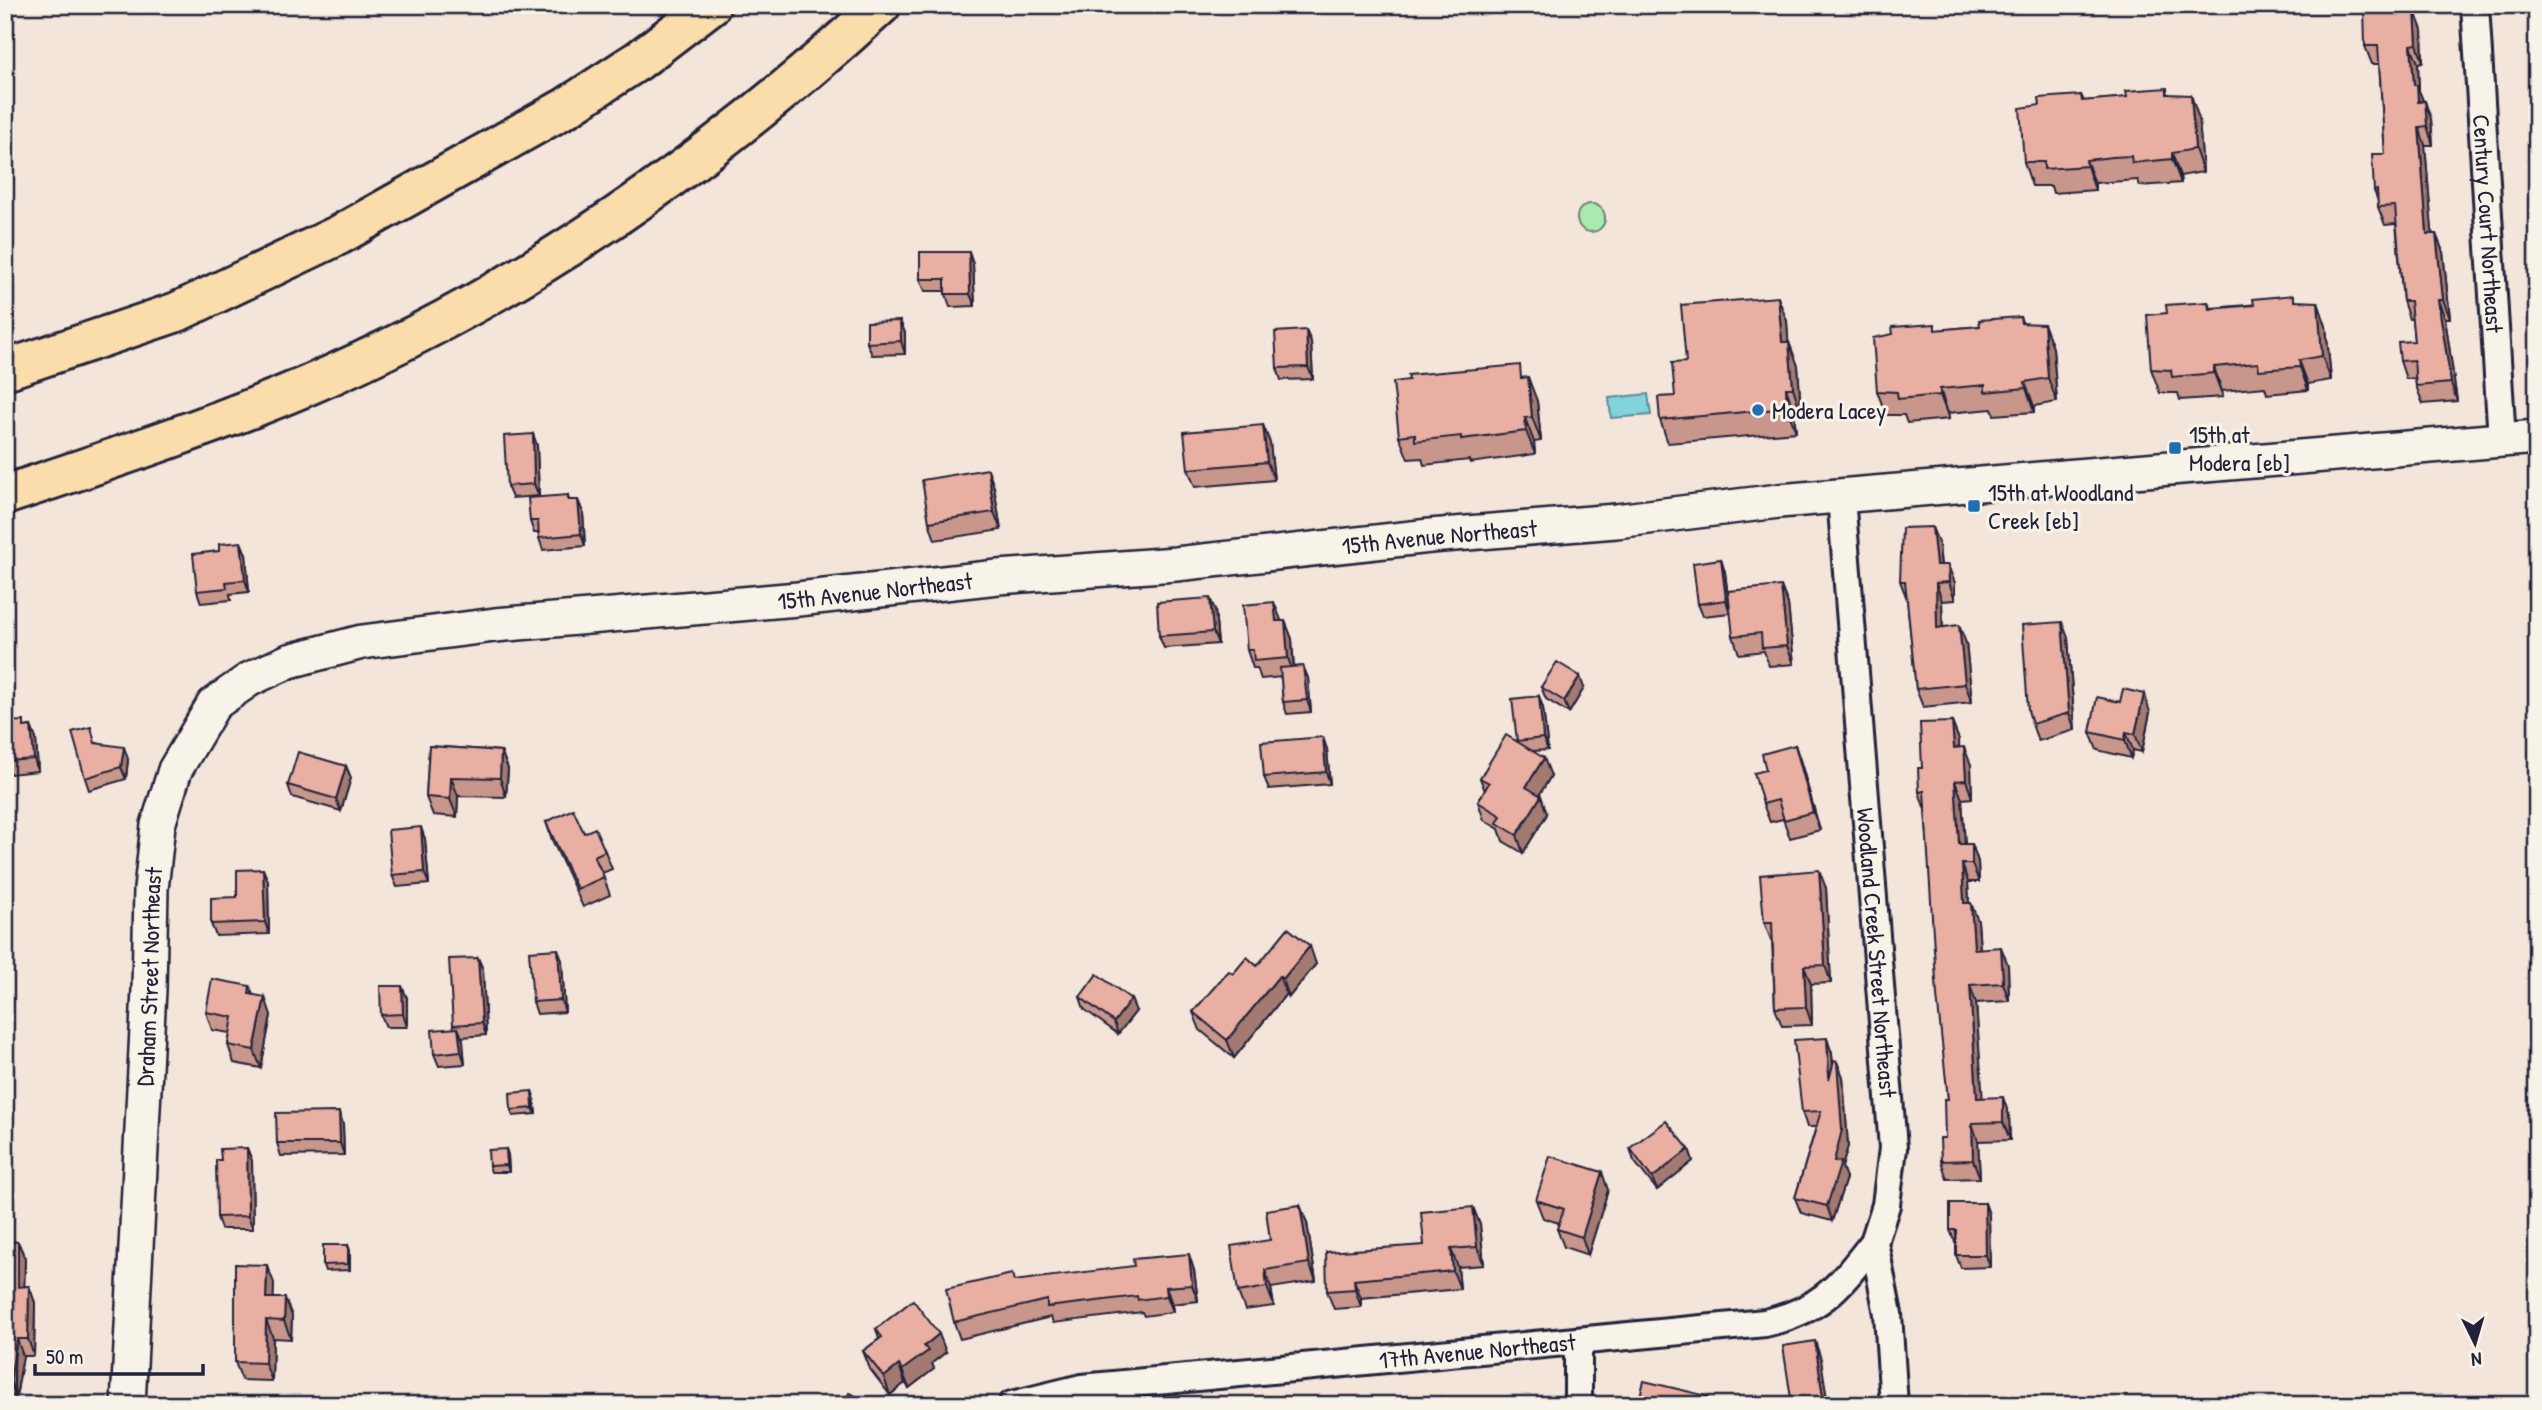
<svg xmlns="http://www.w3.org/2000/svg" width="2542" height="1410" viewBox="0 0 2542 1410" font-family="'Patrick Hand',sans-serif">
<rect width="100%" height="100%" fill="#f4e5da"/>
<filter id="ink" filterUnits="userSpaceOnUse"><feTurbulence type="fractalNoise" baseFrequency=".0143" numOctaves="2"/><feDisplacementMap in="SourceGraphic" scale="14" xChannelSelector="R" yChannelSelector="G"/><feConvolveMatrix kernelMatrix="1 2 1 2 8 2 1 2 1" color-interpolation-filters="sRGB"/></filter>
<g filter="url(#ink)">
<circle fill="#ace9af" stroke="#678675" stroke-width="2" cx="1591" cy="218" r="14"/>
<polygon fill="#82d3da" stroke="#5c8c9a" stroke-width="2" points="1648,394 1651,415 1611,418 1609,398"/>
<g fill="none" stroke-linecap="round" stroke-linejoin="round">
<defs>
<g id="minor">
<path id="s1" d="M 2475,5 L 2502,440"/>
<path id="s2" d="M 1841,497 L 1893,1148 L 1886,1205 L 1874,1242 L 1888,1314 L 1894,1405"/>
<polyline points="1578,1341 1578,1405"/>
<path id="s3" d="M 1012,1405 L 1082,1388 L 1765,1323 C 1823,1310 1839,1286 1874,1242"/>
</g>
<g id="tertiary">
<path id="s4" d="M 128,1405 L 149,990 L 151,889 L 158,825 L 175,770 L 214,704 L 250,679 L 289,661 L 362,642 L 495,625 L 798,599 L 998,577 L 1176,564 L 1430,536 L 1616,521 L 1779,501 L 2537,437"/>
</g>
<g id="motorway">
<polyline points="5,370 177,312 339,235 567,107 639,60 711,5"/>
<path d="M 5,495 C 106,461 207,428 304,387 C 518,296 711,162 881,5"/>
</g>
</defs>
<use href="#minor" stroke="#22223b" stroke-width="32"/>
<use href="#tertiary" stroke="#22223b" stroke-width="38"/>
<use href="#motorway" stroke="#22223b" stroke-width="44"/>
<use href="#minor" stroke="#f7f3e8" stroke-width="26"/>
<use href="#tertiary" stroke="#f7f3e8" stroke-width="33"/>
<use href="#motorway" stroke="#faddab" stroke-width="38"/>
</g>
<g fill="#c8968b" stroke="#22223b" stroke-width="2">
<polygon points="2401,12 2422,30 2423,62 2418,63 2419,91 2431,119 2433,145 2425,145 2432,234 2436,234 2443,252 2450,318 2445,318 2457,401 2423,404 2416,386 2415,378 2406,379 2400,361 2414,341 2412,319 2409,319 2403,301 2396,224 2385,225 2378,207 2378,201 2374,191 2385,154 2379,64 2372,64 2365,46"/>
<polygon points="2169,94 2199,119 2203,172 2180,176 2181,183 2140,186 2138,180 2095,183 2095,190 2053,193 2051,186 2032,186 2024,162 2040,105 2081,95 2084,101"/>
<polygon points="973,264 975,306 950,307 945,291 925,291 920,279"/>
<polygon points="2296,301 2326,326 2331,380 2308,384 2308,390 2267,394 2265,387 2222,391 2223,397 2180,400 2178,393 2160,393 2151,369 2167,313 2208,302 2211,308"/>
<polygon points="2020,317 2023,324 2044,324 2053,348 2057,402 2034,406 2034,412 1994,415 1992,409 1948,413 1949,419 1907,423 1904,415 1886,415 1877,391 1937,330 1980,326"/>
<polygon points="900,321 905,333 905,354 872,355 867,343"/>
<polygon points="1787,321 1788,342 1798,366 1801,412 1794,412 1796,432 1668,443 1660,420 1675,396 1686,362"/>
<polygon points="1311,342 1313,379 1281,380 1277,368"/>
<polygon points="1524,378 1537,401 1541,441 1534,442 1535,454 1470,463 1469,460 1424,465 1422,458 1408,459 1399,436"/>
<polygon points="1263,425 1270,443 1274,480 1195,487 1188,469"/>
<polygon points="533,434 537,446 539,496 512,498 507,486"/>
<polygon points="994,487 1001,530 935,540 929,522"/>
<polygon points="568,495 569,500 583,512 585,546 543,550 539,538 539,533 534,533 530,521"/>
<polygon points="1939,545 1941,565 1955,583 1955,600 1942,601 1943,627 1966,643 1972,702 1923,707 1916,689 1907,599 1900,581"/>
<polygon points="246,554 249,592 230,594 231,600 201,603 197,591"/>
<polygon points="1725,572 1730,613 1703,616 1698,604"/>
<polygon points="1788,604 1794,664 1769,666 1764,651 1739,654 1733,636"/>
<polygon points="1215,610 1218,644 1164,648 1159,636"/>
<polygon points="1281,621 1285,621 1292,639 1294,667 1303,666 1308,678 1311,712 1287,714 1283,702 1281,677 1261,679 1257,668 1253,668 1247,650"/>
<polygon points="2068,638 2075,730 2038,741 2032,724"/>
<polygon points="1541,687 1584,688 1569,713 1546,699"/>
<polygon points="1539,696 1543,708 1548,750 1533,751 1551,776 1539,795 1541,796 1547,814 1523,853 1503,841 1499,829 1484,820 1478,802 1485,791 1480,778 1517,741"/>
<polygon points="2150,712 2142,752 2133,750 2131,758 2097,750 2090,732"/>
<polygon points="1952,722 1959,740 1959,747 1971,765 1972,798 1962,799 1965,844 1972,844 1978,862 1979,882 1968,882 1969,903 1978,921 1980,949 2008,965 2009,1001 1976,1003 1982,1098 2009,1115 2010,1140 1978,1141 1980,1178 1947,1179 1941,1161 1945,1138 1948,1099 1925,810 1919,792 1922,768"/>
<polygon points="31,726 36,739 38,771 10,774 6,761 26,727"/>
<polygon points="97,743 128,759 126,779 89,790 85,778"/>
<polygon points="1795,745 1801,763 1820,830 1790,838 1783,819 1770,822 1763,804 1766,770"/>
<polygon points="429,746 501,751 508,769 506,797 458,796 457,817 433,815 426,797"/>
<polygon points="1327,749 1330,784 1269,789 1264,777"/>
<polygon points="346,766 351,778 341,811 292,797 288,785"/>
<polygon points="546,822 584,833 605,851 612,869 602,873 610,895 583,907 552,840"/>
<polygon points="425,839 429,884 397,887 392,875"/>
<polygon points="268,881 269,934 216,936 211,924 237,897"/>
<polygon points="1826,888 1831,983 1811,984 1812,1025 1782,1026 1775,1008 1772,940 1771,940 1764,922"/>
<polygon points="478,958 483,970 486,1035 462,1037 465,1064 439,1066 434,1054 454,1028 453,1025"/>
<polygon points="562,961 565,1012 537,1014 533,1002"/>
<polygon points="1316,964 1289,997 1286,994 1234,1058 1200,1030 1193,1012 1233,974 1257,966"/>
<polygon points="250,986 253,995 271,1015 261,1068 234,1063 228,1045 230,1033 212,1030 206,1012"/>
<polygon points="1080,997 1136,1011 1118,1034 1084,1009"/>
<polygon points="407,998 407,1027 386,1027 381,1015"/>
<polygon points="1832,1054 1833,1066 1837,1062 1843,1077 1848,1146 1842,1167 1846,1178 1832,1221 1801,1213 1795,1198 1816,1127 1807,1127 1802,1112"/>
<polygon points="532,1091 534,1097 536,1114 513,1116 511,1110"/>
<polygon points="343,1124 344,1155 281,1156 277,1143"/>
<polygon points="247,1148 252,1161 253,1229 221,1229 217,1217 221,1160"/>
<polygon points="1630,1148 1689,1149 1693,1161 1657,1190 1634,1161"/>
<polygon points="506,1149 508,1155 509,1172 491,1172 489,1166"/>
<polygon points="1608,1190 1588,1255 1564,1247 1557,1229 1559,1223 1543,1218 1536,1200"/>
<polygon points="1985,1203 1989,1215 1990,1267 1961,1268 1956,1255 1956,1242 1955,1242 1950,1230"/>
<polygon points="1300,1205 1307,1223 1316,1281 1271,1288 1274,1306 1245,1310 1238,1292 1270,1240"/>
<polygon points="1473,1207 1480,1225 1484,1265 1458,1267 1460,1289 1361,1298 1361,1307 1334,1309 1327,1291 1424,1245"/>
<polygon points="5,1241 18,1242 25,1258 24,1287 29,1286 35,1303 34,1356 23,1356 16,1397 5,1395"/>
<polygon points="348,1245 350,1251 350,1270 325,1271 323,1265"/>
<polygon points="1194,1270 1198,1301 1172,1304 1173,1312 1144,1316 1142,1312 1053,1323 1051,1317 960,1339 954,1322 1015,1281"/>
<polygon points="274,1283 273,1298 292,1316 291,1339 273,1338 272,1381 242,1380 235,1362"/>
<polygon points="876,1329 946,1352 932,1363 934,1369 909,1388 905,1383 890,1395 870,1369 863,1351 879,1339"/>
</g>
<g fill="#a37a71" stroke="#22223b" stroke-width="2">
<polygon points="2395,5 2401,5 2402,31 2395,12"/>
<polygon points="2415,11 2422,30 2423,62 2417,44"/>
<polygon points="2411,45 2418,63 2419,91 2424,103 2425,120 2414,85"/>
<polygon points="2191,95 2199,119 2203,172 2195,149"/>
<polygon points="2425,101 2431,119 2433,145 2427,126"/>
<polygon points="2419,127 2425,145 2434,253 2427,234"/>
<polygon points="2172,153 2180,176 2181,183 2172,159"/>
<polygon points="2086,160 2095,183 2095,190 2087,166"/>
<polygon points="2436,234 2443,252 2450,318 2443,300"/>
<polygon points="969,252 973,264 975,306 970,294"/>
<polygon points="1778,297 1787,321 1790,366 1782,342"/>
<polygon points="2438,300 2445,318 2457,401 2451,383"/>
<polygon points="2318,302 2326,326 2331,380 2322,356"/>
<polygon points="900,321 905,333 905,354 901,341"/>
<polygon points="2044,324 2053,348 2057,402 2048,378"/>
<polygon points="1306,330 1311,342 1313,379 1308,367"/>
<polygon points="1789,342 1798,366 1801,412 1793,388"/>
<polygon points="2299,360 2308,384 2308,390 2300,367"/>
<polygon points="2214,367 2222,391 2223,397 2214,373"/>
<polygon points="1528,377 1537,401 1541,441 1532,417"/>
<polygon points="2025,382 2034,406 2034,412 2026,388"/>
<polygon points="1786,388 1794,412 1796,432 1787,408"/>
<polygon points="1940,389 1948,413 1949,419 1940,395"/>
<polygon points="1525,418 1534,442 1535,454 1526,431"/>
<polygon points="1263,425 1270,443 1274,480 1267,462"/>
<polygon points="533,434 537,446 539,496 534,484"/>
<polygon points="988,469 994,487 1001,530 994,512"/>
<polygon points="578,500 583,512 585,546 581,534"/>
<polygon points="1932,527 1939,545 1942,583 1936,565"/>
<polygon points="241,542 246,554 249,592 245,580"/>
<polygon points="1721,559 1725,572 1730,613 1726,600"/>
<polygon points="1948,565 1955,583 1955,600 1949,582"/>
<polygon points="1936,583 1942,601 1943,646 1937,628"/>
<polygon points="1781,586 1788,604 1794,664 1787,646"/>
<polygon points="1210,598 1215,610 1218,644 1213,632"/>
<polygon points="1274,602 1281,620 1282,639 1276,621"/>
<polygon points="1285,621 1292,639 1294,676 1288,658"/>
<polygon points="2062,622 2068,638 2075,730 2069,713"/>
<polygon points="1959,625 1966,643 1972,702 1965,684"/>
<polygon points="1303,666 1308,678 1311,712 1307,700"/>
<polygon points="1580,676 1584,688 1569,713 1564,701"/>
<polygon points="2144,694 2150,712 2142,752 2135,734"/>
<polygon points="1539,696 1543,708 1548,750 1543,738"/>
<polygon points="1952,722 1959,740 1960,766 1954,748"/>
<polygon points="31,726 36,739 38,771 34,759"/>
<polygon points="2126,732 2133,750 2131,758 2125,740"/>
<polygon points="1323,737 1327,749 1330,784 1326,772"/>
<polygon points="1795,745 1801,763 1820,830 1813,812"/>
<polygon points="124,747 128,759 126,779 121,767"/>
<polygon points="1964,747 1971,765 1972,798 1966,780"/>
<polygon points="501,751 508,769 506,797 500,778"/>
<polygon points="1544,758 1551,776 1533,805 1526,787"/>
<polygon points="346,766 351,778 341,811 336,799"/>
<polygon points="451,777 458,796 457,817 450,799"/>
<polygon points="1955,781 1962,799 1966,862 1959,844"/>
<polygon points="1541,796 1547,814 1523,853 1517,835"/>
<polygon points="421,827 425,839 429,884 424,872"/>
<polygon points="1972,844 1978,862 1979,882 1972,864"/>
<polygon points="1962,864 1968,882 1970,921 1964,903"/>
<polygon points="263,869 268,881 269,934 265,922"/>
<polygon points="1819,870 1826,888 1831,983 1825,965"/>
<polygon points="1971,903 1978,921 1981,967 1974,949"/>
<polygon points="1310,946 1316,964 1289,997 1283,979"/>
<polygon points="2001,947 2008,965 2009,1001 2003,983"/>
<polygon points="558,949 562,961 565,1012 561,1000"/>
<polygon points="478,958 483,970 486,1035 482,1023"/>
<polygon points="1804,966 1811,984 1812,1025 1806,1007"/>
<polygon points="1279,976 1286,994 1234,1058 1227,1040"/>
<polygon points="1970,985 1976,1003 1984,1116 1977,1098"/>
<polygon points="402,986 407,998 407,1027 403,1014"/>
<polygon points="265,997 271,1015 261,1068 254,1050"/>
<polygon points="1131,999 1136,1011 1118,1034 1114,1022"/>
<polygon points="458,1028 463,1040 465,1064 461,1051"/>
<polygon points="1827,1038 1832,1054 1835,1095 1829,1080"/>
<polygon points="1837,1062 1843,1077 1848,1146 1842,1167 1846,1178 1832,1221 1827,1206 1834,1161"/>
<polygon points="532,1091 534,1097 536,1114 533,1108"/>
<polygon points="2003,1097 2009,1115 2010,1140 2003,1122"/>
<polygon points="339,1112 343,1124 344,1155 340,1143"/>
<polygon points="1972,1123 1978,1141 1980,1178 1973,1160"/>
<polygon points="247,1148 252,1161 253,1229 248,1216"/>
<polygon points="506,1149 508,1155 509,1172 507,1165"/>
<polygon points="1689,1149 1693,1161 1657,1190 1652,1178"/>
<polygon points="1602,1172 1608,1190 1588,1255 1582,1237"/>
<polygon points="1985,1203 1989,1215 1990,1267 1986,1255"/>
<polygon points="1300,1205 1307,1223 1316,1281 1309,1263"/>
<polygon points="1473,1207 1480,1225 1484,1265 1477,1247"/>
<polygon points="18,1242 25,1258 24,1303 18,1287"/>
<polygon points="348,1245 350,1251 350,1270 348,1264"/>
<polygon points="1451,1249 1458,1267 1460,1289 1453,1271"/>
<polygon points="1189,1254 1194,1270 1198,1301 1192,1285"/>
<polygon points="267,1265 274,1283 273,1316 266,1298"/>
<polygon points="1265,1270 1271,1288 1274,1306 1267,1287"/>
<polygon points="1354,1280 1361,1298 1361,1307 1355,1289"/>
<polygon points="29,1286 35,1303 34,1356 28,1339"/>
<polygon points="1166,1287 1172,1304 1173,1312 1167,1296"/>
<polygon points="285,1298 292,1316 291,1339 284,1321"/>
<polygon points="266,1320 273,1338 272,1381 265,1363"/>
<polygon points="939,1334 946,1352 932,1363 934,1369 909,1388 902,1370 924,1346"/>
<polygon points="17,1339 23,1356 16,1397 10,1380"/>
<polygon points="1815,1341 1821,1359 1828,1405 1824,1405"/>
<polygon points="899,1365 905,1383 890,1395 884,1377"/>
<polygon points="1707,1396 1711,1405 1705,1405"/>
</g>
<g fill="#e9afa2" stroke="#22223b" stroke-width="2">
<polygon points="2364,5 2395,5 2395,12 2415,11 2417,44 2411,45 2414,85 2417,85 2418,102 2425,101 2427,126 2419,127 2427,234 2436,234 2443,300 2438,300 2451,383 2416,386 2414,360 2400,361 2398,342 2414,341 2410,301 2403,301 2395,206 2378,207 2377,190 2374,191 2372,154 2385,154 2378,46 2365,46"/>
<polygon points="2533,5 2537,5 2537,35"/>
<polygon points="2167,88 2167,94 2191,95 2195,149 2172,153 2172,159 2132,163 2131,156 2112,157 2086,160 2087,166 2044,169 2044,162 2024,162 2020,108 2040,105 2039,98 2081,95 2082,101 2127,97 2126,91"/>
<polygon points="920,252 969,252 970,294 945,294 945,279 920,279"/>
<polygon points="2294,295 2294,301 2318,302 2322,356 2299,360 2300,367 2259,370 2258,363 2214,367 2214,373 2172,377 2171,370 2151,369 2147,315 2167,313 2166,305 2208,302 2209,309 2254,305 2253,299"/>
<polygon points="1778,297 1782,342 1789,342 1793,388 1786,388 1787,408 1660,420 1658,397 1675,396 1672,363 1686,362 1681,305"/>
<polygon points="2020,317 2021,323 2044,324 2048,378 2025,382 2026,388 1985,392 1985,385 1940,389 1940,395 1898,399 1897,392 1877,391 1873,338 1893,334 1892,327 1935,324 1935,330 1980,326 1979,320"/>
<polygon points="900,321 901,341 867,343 867,322"/>
<polygon points="1306,330 1308,367 1277,368 1275,332"/>
<polygon points="1520,365 1521,378 1528,377 1532,417 1525,418 1526,431 1461,439 1461,436 1415,441 1415,434 1399,436 1393,382 1409,380 1408,375"/>
<polygon points="1263,425 1267,462 1188,469 1184,432"/>
<polygon points="533,434 534,484 507,486 504,436"/>
<polygon points="988,469 994,512 929,522 922,480"/>
<polygon points="568,495 568,500 578,500 581,534 539,538 538,521 530,521 528,498"/>
<polygon points="1932,527 1936,565 1948,565 1949,582 1936,583 1937,628 1959,625 1965,684 1916,689 1905,581 1900,581 1902,528"/>
<polygon points="241,542 245,580 226,582 227,588 197,591 193,554 219,551 219,544"/>
<polygon points="1721,559 1726,600 1698,604 1693,563"/>
<polygon points="1781,586 1787,646 1762,648 1761,633 1733,636 1728,591"/>
<polygon points="1210,598 1213,632 1159,636 1157,602"/>
<polygon points="1274,602 1276,621 1285,621 1288,658 1254,661 1253,650 1247,650 1243,605"/>
<polygon points="2062,622 2069,713 2032,724 2028,710 2022,625"/>
<polygon points="1557,662 1580,676 1564,701 1541,687"/>
<polygon points="1303,666 1307,700 1283,702 1280,668"/>
<polygon points="2123,689 2144,694 2135,734 2126,732 2125,740 2090,732 2097,697 2120,702"/>
<polygon points="1539,696 1543,738 1517,741 1512,699"/>
<polygon points="24,721 24,727 31,726 34,759 6,761 5,722"/>
<polygon points="1952,722 1954,748 1964,747 1966,780 1955,781 1959,844 1972,844 1972,864 1962,864 1964,903 1971,903 1974,949 2001,947 2003,983 1970,985 1977,1098 2003,1097 2003,1122 1972,1123 1973,1160 1941,1161 1940,1138 1945,1138 1944,1099 1948,1099 1937,996 1924,791 1919,792 1918,768 1922,768 1920,723"/>
<polygon points="91,727 95,743 124,747 121,767 85,778 72,732"/>
<polygon points="1506,735 1544,758 1526,787 1541,796 1517,835 1497,823 1501,816 1478,802 1489,783 1480,778"/>
<polygon points="1323,737 1326,772 1264,777 1261,742"/>
<polygon points="1795,745 1813,812 1784,820 1778,800 1763,804 1754,773 1766,770 1762,754"/>
<polygon points="429,746 501,751 500,778 451,777 450,799 426,797"/>
<polygon points="298,752 346,766 336,799 288,785"/>
<polygon points="573,809 584,833 595,828 605,851 594,856 604,877 577,889 546,822"/>
<polygon points="421,827 424,872 392,875 388,830"/>
<polygon points="263,869 265,922 211,924 211,898 237,897 237,870"/>
<polygon points="1819,870 1825,965 1804,966 1806,1007 1775,1008 1772,922 1764,922 1760,875"/>
<polygon points="1288,928 1310,946 1283,979 1279,976 1227,1040 1193,1012 1223,977 1229,971 1233,974 1247,957 1257,966"/>
<polygon points="558,949 561,1000 533,1002 529,951"/>
<polygon points="478,958 482,1023 453,1025 449,959"/>
<polygon points="1097,974 1131,999 1114,1022 1080,997"/>
<polygon points="212,979 250,986 249,994 265,997 254,1050 228,1045 233,1017 206,1012"/>
<polygon points="380,986 402,986 403,1014 381,1015"/>
<polygon points="458,1028 461,1051 434,1054 432,1030"/>
<polygon points="1827,1038 1829,1080 1834,1061 1837,1062 1842,1130 1834,1161 1841,1162 1827,1206 1795,1198 1821,1111 1802,1112 1794,1040"/>
<polygon points="532,1091 533,1108 511,1110 510,1093"/>
<polygon points="339,1112 340,1143 277,1143 276,1113"/>
<polygon points="1666,1121 1689,1149 1652,1178 1630,1148"/>
<polygon points="247,1148 248,1216 217,1217 216,1160 221,1160 220,1149"/>
<polygon points="506,1149 507,1165 489,1166 488,1150"/>
<polygon points="1550,1156 1602,1172 1582,1237 1557,1229 1564,1209 1536,1200"/>
<polygon points="1950,1203 1985,1203 1986,1255 1956,1255 1956,1230 1950,1230"/>
<polygon points="1300,1205 1309,1263 1265,1270 1267,1287 1238,1292 1231,1246 1270,1240 1266,1210"/>
<polygon points="1473,1207 1477,1247 1451,1249 1453,1271 1354,1280 1355,1289 1327,1291 1326,1252 1424,1245 1421,1212"/>
<polygon points="5,1241 18,1242 18,1287 29,1286 28,1339 17,1339 10,1380 5,1380"/>
<polygon points="323,1245 348,1245 348,1264 323,1265"/>
<polygon points="1189,1254 1192,1285 1166,1287 1167,1296 1138,1300 1137,1296 1047,1307 1047,1300 954,1322 946,1289 1012,1274 1014,1281 1134,1266 1133,1259"/>
<polygon points="235,1264 267,1265 266,1298 285,1298 284,1321 266,1320 265,1363 235,1362"/>
<polygon points="913,1300 939,1334 924,1346 928,1351 902,1370 899,1365 884,1377 863,1351 882,1337 876,1329"/>
<polygon points="1815,1341 1824,1405 1792,1405 1783,1346"/>
<polygon points="1644,1381 1707,1396 1705,1405 1643,1405 1638,1404"/>
<polygon points="849,1393 874,1405 843,1405"/>
</g>
</g>
<g fill="#1f6fb2" stroke="#f7f3e8" stroke-width="2.5">
<circle cx="1758" cy="410" r="7"/>
<rect x="2168" y="441" width="14" height="14" rx="3.5"/>
<rect x="1967" y="499" width="14" height="14" rx="3.5"/>
</g>
<g text-anchor="middle" dominant-baseline="central" stroke-width="6" stroke-linejoin="round" paint-order="stroke">
<g font-size="24" fill="#22223b" stroke="#f7f3e8">
<text stroke="none"><textPath href="#s1" startOffset="219">Century Court Northeast</textPath></text>
<text stroke="none"><textPath href="#s4" startOffset="1960">15th Avenue Northeast</textPath></text>
<text stroke="none"><textPath href="#s4" startOffset="1393">15th Avenue Northeast</textPath></text>
<text stroke="none"><textPath href="#s2" startOffset="457">Woodland Creek Street Northeast</textPath></text>
<text stroke="none"><textPath href="#s4" startOffset="429">Draham Street Northeast</textPath></text>
<text stroke="none"><textPath href="#s3" startOffset="469">17th Avenue Northeast</textPath></text>
</g>
<g font-size="24" fill="#22223b" stroke="#f7f3e8" text-anchor="start">
<text x="1772" y="410">Modera Lacey</text>
<text x="2189" y="434">15th at<tspan x="2189" dy="28">Modera [eb]</tspan></text>
<text x="1988" y="492">15th at Woodland<tspan x="1988" dy="28">Creek [eb]</tspan></text>
</g>
</g>
<rect width="2542" height="1410" fill="none" stroke="#f7f3e8" stroke-width="28"/>
<rect x="14" y="14" width="2514" height="1382" fill="none" stroke="#22223b" stroke-width="2.5" filter="url(#ink)"/>
<g transform="translate(2475 1343) rotate(175)" stroke="#f7f3e8" stroke-width="5" paint-order="stroke">
<path d="M0-5L12 26L0 18L-12 26Z" fill="#22223b"/>
<text y="-10" font-size="19" font-weight="bold" text-anchor="middle" fill="#22223b">N</text>
</g>
<path d="M35 1364v10h168v-10" fill="none" stroke="#22223b" stroke-width="3.5"/>
<text x="46" y="1364" font-size="21" fill="#22223b" stroke="#f7f3e8" stroke-width="5" paint-order="stroke">50 m</text>
</svg>
